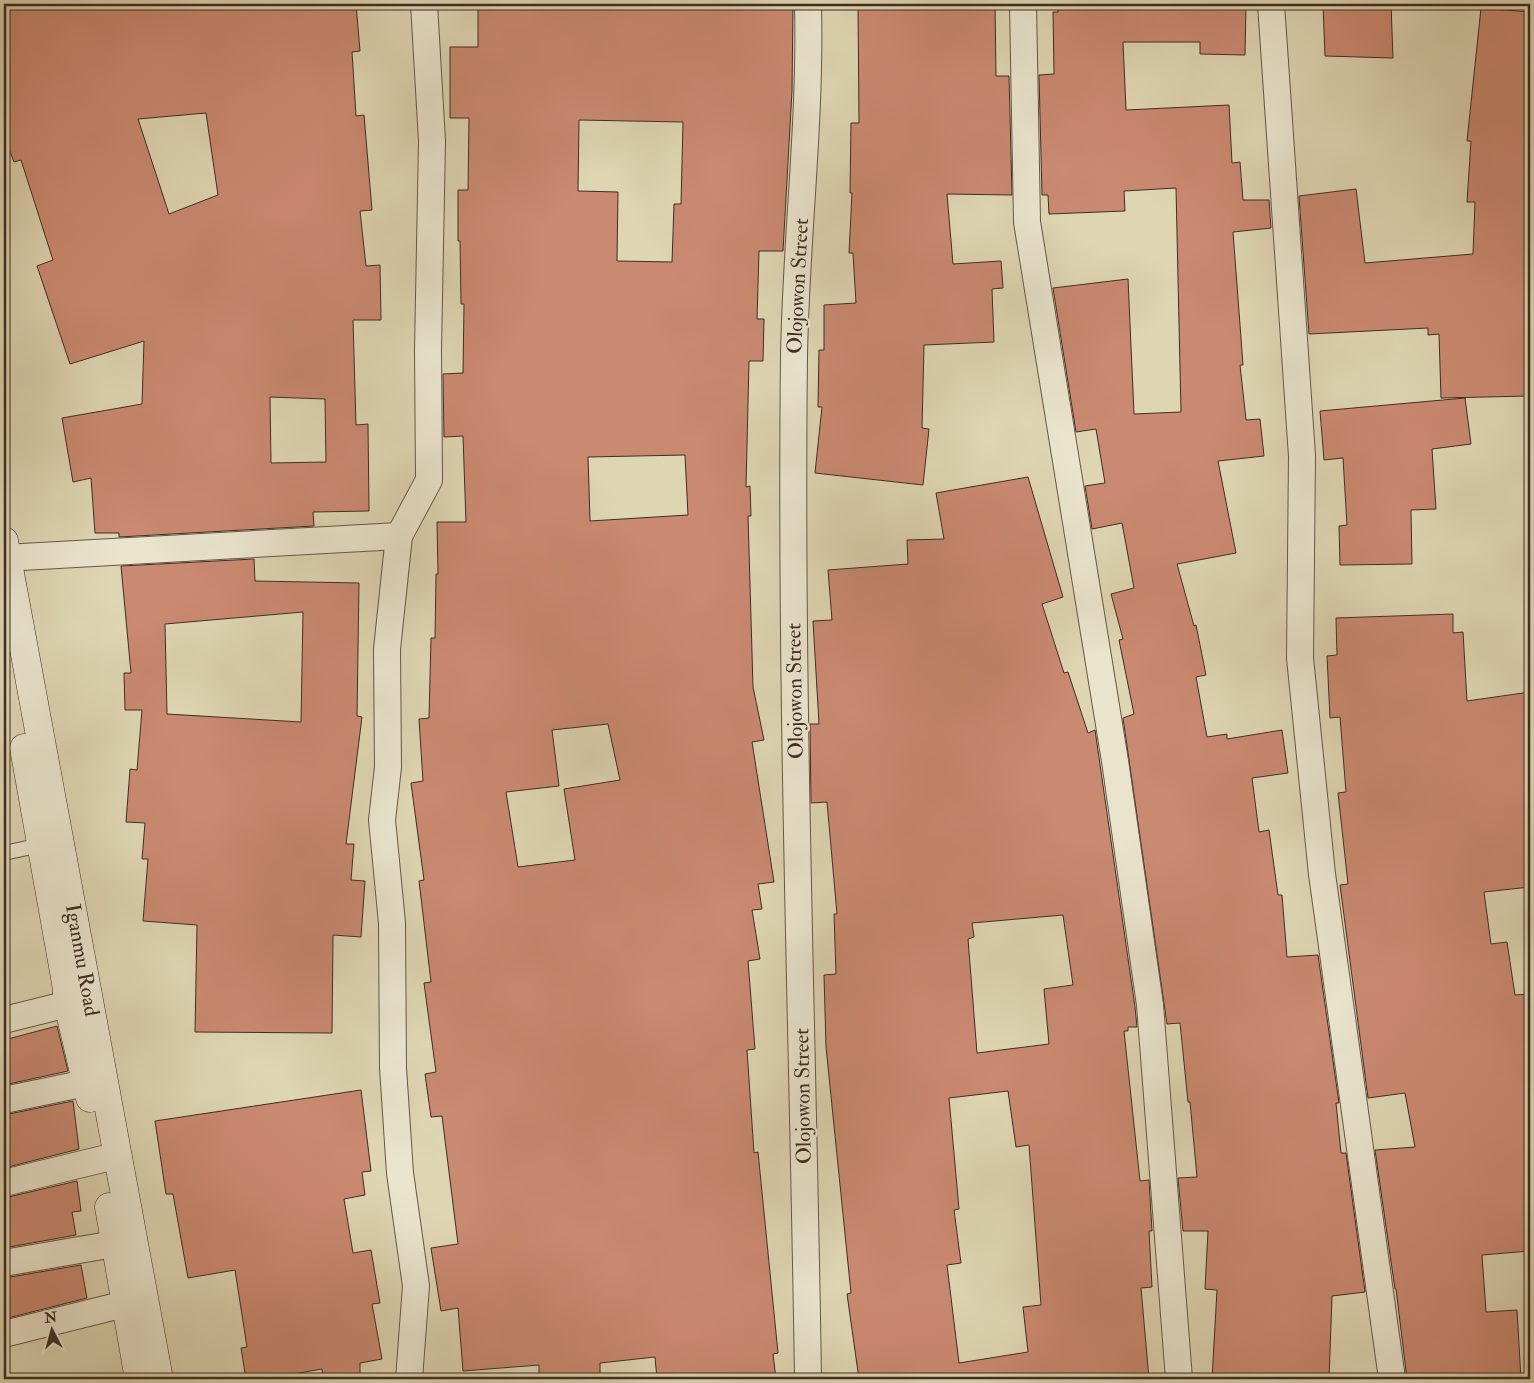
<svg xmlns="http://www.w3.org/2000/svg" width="1534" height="1383" viewBox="0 0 1534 1383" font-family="'IM FELL Double Pica',serif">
<rect width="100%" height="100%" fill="#ded5b2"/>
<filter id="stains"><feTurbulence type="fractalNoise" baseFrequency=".004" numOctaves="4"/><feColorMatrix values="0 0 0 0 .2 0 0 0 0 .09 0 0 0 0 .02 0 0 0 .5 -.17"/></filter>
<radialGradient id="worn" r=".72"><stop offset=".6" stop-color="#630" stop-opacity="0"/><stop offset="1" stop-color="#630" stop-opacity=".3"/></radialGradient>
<g fill="#ca8971" stroke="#3e2d24" fill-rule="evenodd">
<path d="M 17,4 L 356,4 L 360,51 L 352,52 L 356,116 L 364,115 L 372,210 L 360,211 L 366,266 L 380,265 L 381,320 L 353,320 L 356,425 L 368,424 L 369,511 L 313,512 L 314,526 L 119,537 L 119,533 L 95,533 L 91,478 L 73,482 L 62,418 L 142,404 L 144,341 L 70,364 L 37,266 L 53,260 L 21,160 L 14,162 L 4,136 L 4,7 ZM 206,113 L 218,195 L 169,214 L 138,119 ZM 270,397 L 325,399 L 326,462 L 271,463 Z"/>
<path d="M 478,4 L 793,4 L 792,91 L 783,251 L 759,251 L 757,319 L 764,319 L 763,361 L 749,361 L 746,487 L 750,486 L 751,516 L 748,516 L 753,687 L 764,740 L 752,742 L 774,882 L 758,884 L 762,909 L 752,910 L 760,959 L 748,961 L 755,1049 L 747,1050 L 754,1153 L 758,1152 L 778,1353 L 773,1354 L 776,1379 L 657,1379 L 655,1357 L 600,1363 L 600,1379 L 539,1379 L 539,1365 L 463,1371 L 458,1308 L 441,1311 L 431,1248 L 458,1244 L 442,1116 L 431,1117 L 425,1074 L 436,1072 L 424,983 L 431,982 L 419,881 L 424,880 L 411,783 L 423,781 L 419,719 L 429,718 L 431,638 L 435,638 L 436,574 L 438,574 L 437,522 L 466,522 L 463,436 L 444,437 L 443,374 L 463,373 L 464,304 L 461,304 L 460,241 L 458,241 L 458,190 L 468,190 L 469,118 L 450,118 L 450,47 L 478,47 ZM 579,120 L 683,122 L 681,204 L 674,204 L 672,262 L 617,261 L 618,192 L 578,191 ZM 685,455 L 688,515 L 590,521 L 588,457 ZM 608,724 L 620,780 L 564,789 L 575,860 L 518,867 L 506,792 L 559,786 L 552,730 Z"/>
<polygon points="858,4 995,4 996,76 1009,76 1012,195 947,194 953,264 1001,261 1003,288 992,289 994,342 924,345 922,428 929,429 923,485 815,473 822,407 818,407 819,350 824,350 824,305 856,303 853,253 849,253 852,193 850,193 851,123 859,123"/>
<polygon points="1058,4 1246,4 1245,55 1200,54 1200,42 1123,42 1126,110 1229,105 1232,163 1240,162 1243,200 1269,200 1271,228 1233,232 1243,365 1240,365 1246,420 1260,419 1264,456 1218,461 1236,553 1177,564 1194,626 1196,625 1206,675 1196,677 1207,737 1227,734 1227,739 1282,730 1288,773 1252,778 1259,832 1269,830 1278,895 1282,895 1287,957 1318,955 1339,1103 1336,1103 1341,1153 1346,1153 1365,1292 1332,1296 1329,1379 1212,1379 1217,1290 1205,1289 1208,1231 1183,1231 1178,1178 1197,1177 1190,1102 1188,1102 1180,1023 1167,1024 1123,718 1134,714 1119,640 1123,639 1111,594 1134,588 1122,523 1092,529 1085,486 1105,483 1096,429 1076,432 1053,288 1128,279 1134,414 1181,412 1176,188 1124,191 1125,211 1049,214 1048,195 1042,195 1039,75 1054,74 1053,12 1058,12"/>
<polygon points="1323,4 1391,4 1393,58 1325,56"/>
<polygon points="1481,8 1530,12 1530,396 1441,398 1439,334 1428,335 1428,328 1309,334 1299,196 1356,189 1365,263 1473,254 1475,202 1467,202 1471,141 1467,141"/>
<polygon points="1465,398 1471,444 1432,449 1436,509 1411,510 1412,564 1340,565 1339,526 1347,525 1343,458 1324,460 1320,411"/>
<path d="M 1028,477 L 1063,597 L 1042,604 L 1064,673 L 1068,672 L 1088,733 L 1095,730 L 1135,1007 L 1137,1027 L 1128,1027 L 1128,1031 L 1124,1031 L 1140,1181 L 1149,1180 L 1152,1231 L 1149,1231 L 1152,1287 L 1141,1288 L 1149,1379 L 859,1379 L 847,1294 L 851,1293 L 826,1047 L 824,975 L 836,974 L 834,914 L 837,914 L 827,802 L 811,803 L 810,724 L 819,724 L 813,621 L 832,620 L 828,570 L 908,564 L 907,540 L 944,539 L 936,493 ZM 1063,915 L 1073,985 L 1044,989 L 1049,1044 L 977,1053 L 968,939 L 974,937 L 972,923 ZM 1008,1091 L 1016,1147 L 1029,1145 L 1041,1305 L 1023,1307 L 1028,1352 L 959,1363 L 947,1265 L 961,1263 L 954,1210 L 959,1209 L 949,1098 Z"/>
<path d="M 254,559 L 255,581 L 359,583 L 357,716 L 362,717 L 346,844 L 354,844 L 351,880 L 365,881 L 361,937 L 333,935 L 332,1033 L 195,1032 L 197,925 L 143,921 L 148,859 L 142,859 L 145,823 L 126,822 L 130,769 L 137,770 L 142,710 L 125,710 L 124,673 L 131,673 L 121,566 ZM 303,612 L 301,722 L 167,714 L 165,624 Z"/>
<polygon points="1453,614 1453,633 1463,632 1467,701 1530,692 1530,887 1484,892 1491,944 1507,942 1515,995 1530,994 1530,1251 1482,1255 1486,1312 1517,1310 1521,1379 1407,1379 1396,1289 1395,1289 1375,1150 1415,1147 1405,1093 1368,1098 1340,885 1348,884 1338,793 1346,792 1340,717 1330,718 1327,656 1337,655 1336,618"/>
<polygon points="57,1026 68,1071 4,1085 4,1040"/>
<polygon points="361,1090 371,1171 362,1172 365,1195 344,1199 353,1253 371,1250 380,1303 372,1304 382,1359 360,1363 360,1379 323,1379 322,1369 265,1379 246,1379 241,1348 247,1347 235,1270 188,1278 173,1194 166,1194 155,1121"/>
<polygon points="73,1101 79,1149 4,1168 4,1115"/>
<polygon points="77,1181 81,1211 72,1212 76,1235 4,1248 4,1198"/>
<polygon points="81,1265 87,1298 4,1319 4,1278"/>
</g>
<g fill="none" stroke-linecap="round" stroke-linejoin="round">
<defs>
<polyline id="lane" points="4,853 41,845"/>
<g id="street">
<polyline points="1023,4 1027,222 1115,761 1150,1005 1179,1379"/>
<polyline points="1271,4 1302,456 1300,658 1322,874 1392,1379"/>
<polyline points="4,558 399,536"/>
<polyline points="4,1020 68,1004"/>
<polyline points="4,1100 86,1083"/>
<polyline points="4,1183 103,1159"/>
<polyline points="4,1263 114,1244"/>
<polyline points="4,1334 125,1304"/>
<polyline points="409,1379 416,1286 400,1173 393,1068 392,923 382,820 388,767 387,649 399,536 429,480 428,350 432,141 424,4"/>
<path d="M 808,1379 C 803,1038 790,697 794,356 C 796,238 811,121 808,4"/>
</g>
<g id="secondary">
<polyline points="4,541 159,1379"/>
<polyline points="24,748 66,983 68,1004 90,1098"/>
<polyline points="109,1207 139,1379"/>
</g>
</defs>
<use href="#lane" stroke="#665748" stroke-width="16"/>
<use href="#street" stroke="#665748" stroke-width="28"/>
<use href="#secondary" stroke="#3e2d24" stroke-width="29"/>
<use href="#lane" stroke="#eae4cd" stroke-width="14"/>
<use href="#street" stroke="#eae4cd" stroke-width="26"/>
<use href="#secondary" stroke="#eae4cd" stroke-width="28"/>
</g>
<g text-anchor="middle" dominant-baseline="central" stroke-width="5" stroke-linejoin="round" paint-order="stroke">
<g font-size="21" fill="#3e2d24" stroke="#eae4cd">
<text transform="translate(798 286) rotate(-87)">Olojowon Street</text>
<text transform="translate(795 691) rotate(-91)">Olojowon Street</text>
<text transform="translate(82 960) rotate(80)">Iganmu Road</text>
<text transform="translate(803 1096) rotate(-91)">Olojowon Street</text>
</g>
</g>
<rect width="1534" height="1383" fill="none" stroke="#ded5b2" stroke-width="20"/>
<rect x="5" y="5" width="1524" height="1373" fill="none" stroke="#3e2d24" stroke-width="2.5"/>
<rect x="10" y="10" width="1514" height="1363" fill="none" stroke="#3e2d24"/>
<g transform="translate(52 1330) rotate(354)" stroke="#eae4cd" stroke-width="4" paint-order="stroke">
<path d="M0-4L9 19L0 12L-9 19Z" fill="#3e2d24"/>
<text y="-8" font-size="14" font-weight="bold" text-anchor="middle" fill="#3e2d24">N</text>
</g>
<rect width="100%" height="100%" filter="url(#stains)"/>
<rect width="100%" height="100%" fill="url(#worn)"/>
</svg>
